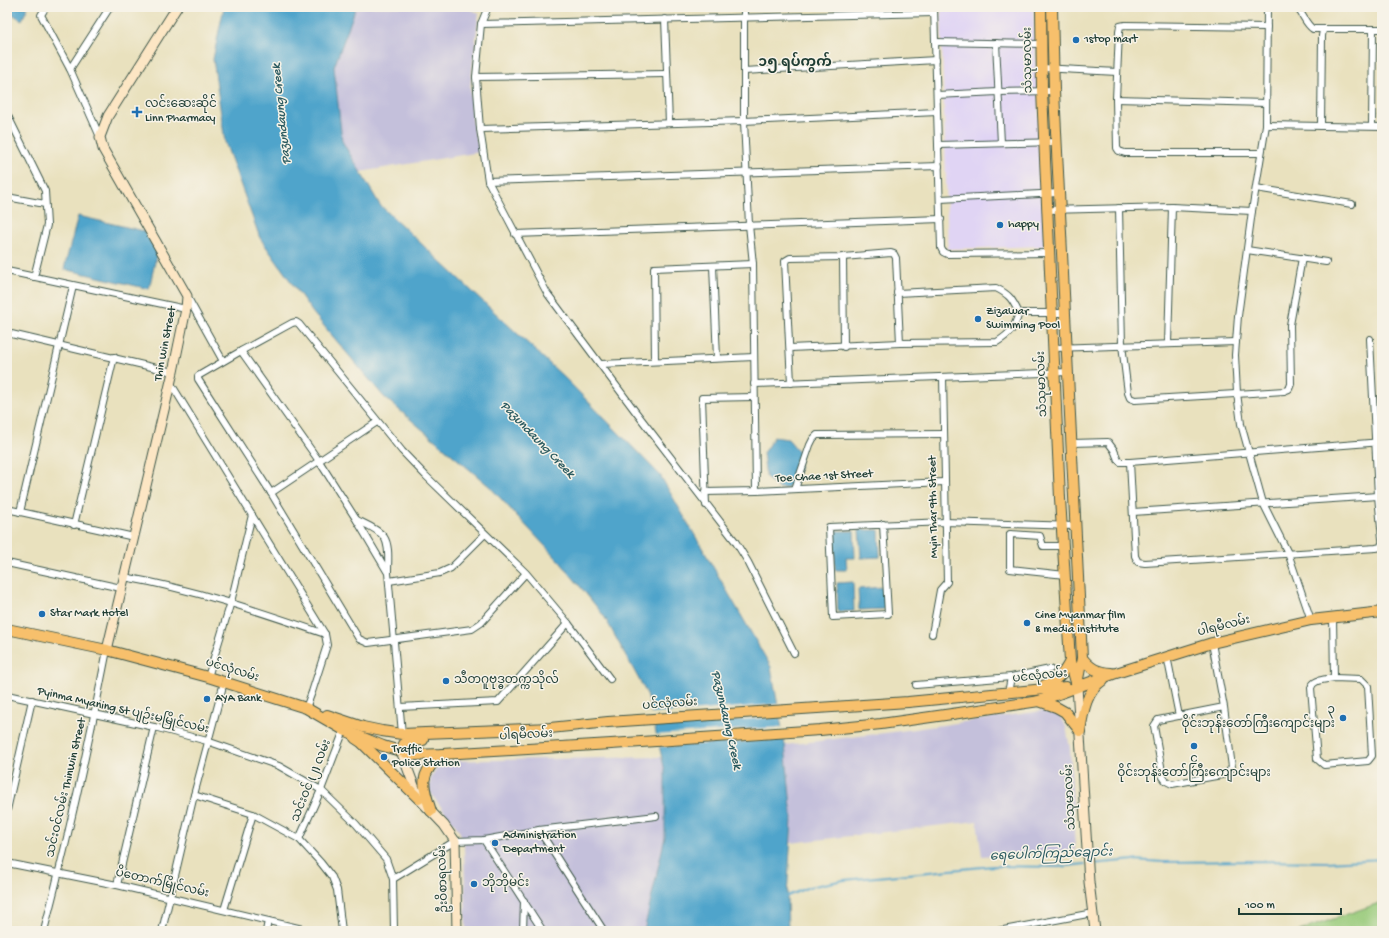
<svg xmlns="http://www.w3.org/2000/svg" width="1389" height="938" viewBox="0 0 1389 938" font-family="'Gochi Hand','Noto Sans Myanmar',sans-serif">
<rect width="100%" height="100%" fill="#f7f3e8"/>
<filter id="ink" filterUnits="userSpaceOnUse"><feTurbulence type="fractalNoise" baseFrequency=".025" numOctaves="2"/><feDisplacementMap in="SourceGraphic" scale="8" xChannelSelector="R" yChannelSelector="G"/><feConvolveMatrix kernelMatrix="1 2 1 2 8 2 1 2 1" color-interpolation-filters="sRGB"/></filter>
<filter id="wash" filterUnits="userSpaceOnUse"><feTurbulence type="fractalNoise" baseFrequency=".012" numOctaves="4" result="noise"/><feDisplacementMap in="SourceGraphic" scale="16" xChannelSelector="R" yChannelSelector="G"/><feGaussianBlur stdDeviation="0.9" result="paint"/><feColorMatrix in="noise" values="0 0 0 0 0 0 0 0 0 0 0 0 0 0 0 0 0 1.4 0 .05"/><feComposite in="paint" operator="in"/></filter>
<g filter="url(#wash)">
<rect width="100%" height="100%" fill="#e9e1be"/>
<polygon fill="#e0d4f4" points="941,7 1033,7 1046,246 948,249"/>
<g fill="#c4c0db">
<polygon points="356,7 464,7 479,13 470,87 473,128 480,152 360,172 342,142 333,67"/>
<polygon points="1049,710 1060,714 1066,727 1070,748 1075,850 982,856 977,821 791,843 792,818 785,745 893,732"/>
<polygon points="661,757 665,771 665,837 644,931 466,931 464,845 459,830 435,799 429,790 431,777 437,768 445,761"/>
</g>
<polygon fill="#9acb7b" stroke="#5c8458" points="1382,902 1382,931 1299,931"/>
<g fill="#4fa4cb" stroke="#377080">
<polygon points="7,7 28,7 22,20 7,11"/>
<polygon points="224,7 356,7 334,67 342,141 380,205 567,380 660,475 771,667 785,745 792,818 787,896 788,931 644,931 665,837 665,771 647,694 604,616 561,563 489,486 384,397 313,313 260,238 225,142 213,59"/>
<polygon points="78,216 144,231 157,253 149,289 64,269"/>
<polygon points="774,437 788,439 801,454 798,475 787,488 778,488 766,477 763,453"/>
<polygon points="859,530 879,530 880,557 861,558"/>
<polygon points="834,531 854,531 855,558 846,558 847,570 835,570"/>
<polygon points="853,582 854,611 838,612 837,583"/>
<polygon points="883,587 885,609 859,610 858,589"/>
</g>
<g fill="#e9e1be">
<polygon points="780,704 782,717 652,726 649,714"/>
<polygon points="784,727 786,739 657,747 654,735"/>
</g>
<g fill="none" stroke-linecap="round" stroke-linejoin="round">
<g stroke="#4fa4cb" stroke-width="2">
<polyline points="1091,864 1134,860 1163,862 1255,861 1326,862 1382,859"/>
<polyline points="785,897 809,887 844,880 993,866 1058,867 1085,864"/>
</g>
</g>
</g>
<g filter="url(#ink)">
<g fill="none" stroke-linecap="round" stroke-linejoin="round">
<defs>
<g id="street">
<polyline points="46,7 41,15 70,69 100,137"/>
<polyline points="488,7 481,24 476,77 480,129 488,181 547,293 635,411 735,541 748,562 794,653"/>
<polyline points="744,7 744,121 749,225 753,264 756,491"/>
<polyline points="934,7 941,248 943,252 947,254 1050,253"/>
<polyline points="1267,7 1266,125 1252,211 1238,316 1235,355 1237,393 1241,424 1263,503 1288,553 1311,620"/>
<path d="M 1296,7 C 1303,13 1305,24 1313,29 L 1382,29"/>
<polyline points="665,19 669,123"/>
<polyline points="481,24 934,13"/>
<polyline points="935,42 1041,44"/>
<polyline points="996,43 1001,143"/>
<polyline points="1042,68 1117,72"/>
<polyline points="70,69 110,7"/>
<polyline points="744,71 936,60"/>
<polyline points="476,77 666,74"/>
<polyline points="937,95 998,92 1054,91"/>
<polyline points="1116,99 1266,103"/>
<polyline points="7,114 45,191 47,225 34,277"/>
<polyline points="1266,125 1382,127"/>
<polyline points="1321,126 1322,36 1323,30"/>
<polyline points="1372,126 1373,29"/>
<polyline points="480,129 744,121 937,112"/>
<polyline points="938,145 1057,142"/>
<polyline points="1261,153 1125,153 1119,151 1117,148 1116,99 1119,32 1120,26 1125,25 1267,27"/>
<polyline points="488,181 939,166"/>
<polyline points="1256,188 1352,204"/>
<polyline points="7,197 45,204"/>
<polyline points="940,199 1059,193"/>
<polyline points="1119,208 1122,345 1128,393 1130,398 1135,400 1284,391 1289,389 1291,384 1290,325 1302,258"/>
<polyline points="1048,210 1172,207 1252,211"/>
<polyline points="515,234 941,219"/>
<polyline points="1247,250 1326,262"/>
<polyline points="843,257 844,347"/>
<polyline points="713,266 717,358"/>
<polyline points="7,271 186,309"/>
<polyline points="188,298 223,361"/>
<polyline points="1019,313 1065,313"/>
<polyline points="7,333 173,372"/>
<polyline points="1370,339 1378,496 1382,539"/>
<polyline points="1168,344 1172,207"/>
<path d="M 790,348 L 900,343 L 997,342 C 1011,333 1014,329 1019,313 C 1012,299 1010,295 996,288 L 897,293"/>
<polyline points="1054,348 1236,342"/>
<polyline points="241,351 319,461 356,519 388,573 402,734"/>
<polyline points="655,361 654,268 753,264"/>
<polyline points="601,364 754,357"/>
<polyline points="170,382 325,634 327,645 312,692 306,708"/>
<polyline points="791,383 785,261 790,258 843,257 891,253 894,254 896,258 900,343"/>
<polyline points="754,384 1068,372"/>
<polyline points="1072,443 1108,442 1114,450 1118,460 1120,462 1130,462 1382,442"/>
<polyline points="1130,462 1135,556 1138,562 1145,563 1376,548 1381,547 1382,543"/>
<polyline points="795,489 810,445 813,439 817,435 944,434"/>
<polyline points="705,492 756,491 944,482"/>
<polyline points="271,493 377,422"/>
<polyline points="706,505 702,398 754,397"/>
<polyline points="7,509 134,537"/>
<polyline points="20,512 73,286"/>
<polyline points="1133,512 1378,496"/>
<path d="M 357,520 C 365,524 378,529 384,537 C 390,546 388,561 388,571"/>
<polyline points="883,524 888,614 833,617 829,527 945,522 1075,526"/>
<polyline points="74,525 114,357"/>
<polyline points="1063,546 1043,546 1040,536 1010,534 1010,569 1065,575"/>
<polyline points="7,563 121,588"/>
<polyline points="526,573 481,623 472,629 368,643 359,639 271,493 198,379 198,376 241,351 292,323 296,322 299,324 402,451 426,476 526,573 568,623 610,679"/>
<path d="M 124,577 C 193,589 258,611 325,634"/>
<polyline points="389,581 440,573 451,568 485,534"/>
<polyline points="1333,617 1334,678"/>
<polyline points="932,634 940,590 947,582 943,377"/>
<polyline points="1212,643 1224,707 1232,767 1227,774 1172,784 1166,781 1163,777 1154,726 1158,720 1224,707"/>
<polyline points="1167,656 1179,716"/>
<polyline points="208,677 231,602 252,515"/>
<path d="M 1334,678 L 1361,679 L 1368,686 L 1372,756 L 1368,761 L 1324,765 L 1317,759 L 1311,688 C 1313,679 1325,680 1334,678 Z"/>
<polyline points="916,685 1011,677 1050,669"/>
<polyline points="1008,693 1011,677"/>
<polyline points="7,695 154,727 207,741 279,766 321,790 356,824 386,859 393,879 394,931"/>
<polyline points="400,707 498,702 568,623"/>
<polyline points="194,795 253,814 299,839 321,863 332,877 337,890 342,931"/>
<polyline points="7,810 32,700"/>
<polyline points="539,830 604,931"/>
<polyline points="299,839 321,790 344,730"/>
<polyline points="484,840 543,931"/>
<polyline points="7,863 117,885 311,931"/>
<polyline points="393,879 455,841 484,840 539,830 656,816"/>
<polyline points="117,885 154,727"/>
<polyline points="224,910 253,814"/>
<path d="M 44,931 C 68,838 89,744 107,650"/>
<polyline points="162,931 194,795 224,682"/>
<polyline points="266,931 268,921"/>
<polyline points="523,931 524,901"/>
<polyline points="998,931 1093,913"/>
</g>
<g id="secondary">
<polyline points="107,650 173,372 186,309 187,296 103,149 100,137 108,116 177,7"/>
<polyline points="1077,686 1089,882 1095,931"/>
<polyline points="401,751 419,799 444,825 455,841 457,931"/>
</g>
<g id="primary">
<polyline points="1041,7 1042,91 1060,498 1070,661 1077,686"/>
<polyline points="1052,7 1054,91 1082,658 1077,684"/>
<polyline points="7,629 107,650 208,677 306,708 344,730 383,746 414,755 442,754 611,744 820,730 881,724 959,713 1039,701 1113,674 1212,643 1311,620 1382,612"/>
<path d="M 1082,658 C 1091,669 1097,672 1111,673"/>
<path d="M 1043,686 C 1056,681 1064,674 1070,661"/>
<polyline points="1039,701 1056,707 1065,712 1080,731"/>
<polyline points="327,715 363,727 382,731 402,734 425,733 550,728 608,722 908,702 1066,687"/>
<path d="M 1080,731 C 1083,712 1086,691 1103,680"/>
<polyline points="355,738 361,742 419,799"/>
<polyline points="401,751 404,744 410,741 423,740"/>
<path d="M 431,811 C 422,784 419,774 442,754"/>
</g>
</defs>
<use href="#street" stroke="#3d5649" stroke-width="8"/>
<use href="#secondary" stroke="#3d5649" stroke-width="11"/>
<use href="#primary" stroke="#3d5649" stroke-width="12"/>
<use href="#street" stroke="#fff" stroke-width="6"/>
<use href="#secondary" stroke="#fce6c4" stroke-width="9"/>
<use href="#primary" stroke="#f7c06c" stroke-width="10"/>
</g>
</g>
<g fill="#1f6fb2" stroke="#f7f3e8" stroke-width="1.5">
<circle cx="1076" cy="40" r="4"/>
<path d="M135 106h4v4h4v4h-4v4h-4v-4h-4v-4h4z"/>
<circle cx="1000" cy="225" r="4"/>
<circle cx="978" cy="319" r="4"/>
<circle cx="42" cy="614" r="4"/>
<circle cx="1027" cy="623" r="4"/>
<circle cx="446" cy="681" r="4"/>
<circle cx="207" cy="699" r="4"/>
<circle cx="1343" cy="718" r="4"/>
<circle cx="1194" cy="746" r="4"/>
<circle cx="384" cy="757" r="4"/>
<circle cx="495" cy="843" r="4"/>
<circle cx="474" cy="884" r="4"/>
</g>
<g text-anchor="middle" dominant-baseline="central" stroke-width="3" stroke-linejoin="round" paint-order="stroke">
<g font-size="12" fill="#1f3d34" stroke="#f7f3e8" text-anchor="start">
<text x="1084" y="40">1stop mart</text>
<text x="145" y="105">လင်းဆေးဆိုင်<tspan x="145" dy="14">Linn Pharmacy</tspan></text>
<text x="1008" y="225">happy</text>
<text x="986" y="312">Zizawar<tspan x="986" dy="14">Swimming Pool</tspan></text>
<text x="50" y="614">Star Mark Hotel</text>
<text x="1035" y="616">Cine Myanmar film<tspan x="1035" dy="14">&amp; media institute</tspan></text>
<text x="454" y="681">သီတဂူဗုဒ္ဓတက္ကသိုလ်</text>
<text x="215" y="699">AYA Bank</text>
<text x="1335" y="711" text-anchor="end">၃<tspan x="1335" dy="14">ဝိုင်းဘုန်းတော်ကြီးကျောင်းများ</tspan></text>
<text x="392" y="750">Traffic<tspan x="392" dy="14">Police Station</tspan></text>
<text x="1194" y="760" text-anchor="middle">၄<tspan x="1194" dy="14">ဝိုင်းဘုန်းတော်ကြီးကျောင်းများ</tspan></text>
<text x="503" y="836">Administration<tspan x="503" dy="14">Department</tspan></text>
<text x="482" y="884">ဘိုဘိုမင်း</text>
</g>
<g font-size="12" fill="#1f3d34" stroke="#f7f3e8">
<text transform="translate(1029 60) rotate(-91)">သံသုမာလမ်း</text>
<text transform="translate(166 344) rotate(-79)">Thin Win Street</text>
<text transform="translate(1043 384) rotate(-92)">သံသုမာလမ်း</text>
<text transform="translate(824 477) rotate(-3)">Toe Chae 1st Street</text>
<text transform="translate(934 507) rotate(-91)">Myin Thar 9th Street</text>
<text transform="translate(1224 627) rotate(-14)">ပါရမီလမ်း</text>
<text transform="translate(232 671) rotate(17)">ပင်လုံလမ်း</text>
<text transform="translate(1040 677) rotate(-6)">ပင်လုံလမ်း</text>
<text transform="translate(670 705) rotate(-4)">ပင်လုံလမ်း</text>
<text transform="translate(123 711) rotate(13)">Pyinma Myaning St ပျဉ်းမမြိုင်လမ်း</text>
<text transform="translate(526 736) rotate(-3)">ပါရမီလမ်း</text>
<text transform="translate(312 781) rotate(-68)">သင်းဝင် (၂) လမ်း</text>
<text transform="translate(67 788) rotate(-77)">သင်းဝင်လမ်း ThinWin Street</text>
<text transform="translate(1071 797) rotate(-93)">သံသုမာလမ်း</text>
<text transform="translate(444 879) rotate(-92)">ဦးဝိစာရလမ်း</text>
<text transform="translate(162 884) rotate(13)">ပိတောက်မြိုင်လမ်း</text>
</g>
<g font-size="13" font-style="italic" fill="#2d5c61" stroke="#f7f3e8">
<text transform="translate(282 114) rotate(-96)">Pazundaung Creek</text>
<text transform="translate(537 440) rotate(46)">Pazundaung Creek</text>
<text transform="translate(726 720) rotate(77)">Pazundaung Creek</text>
<text transform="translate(1051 855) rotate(-2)">ရေပေါက်ကြည်ချောင်း</text>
</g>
<g font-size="14" font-weight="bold" fill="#1f3d34" stroke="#f7f3e8">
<text x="795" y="63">၁၅ ရပ်ကွက်</text>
</g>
</g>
<rect width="1389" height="938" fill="none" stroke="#f7f3e8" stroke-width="24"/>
<path d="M1239 908v6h102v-6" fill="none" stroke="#1f3d34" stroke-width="2"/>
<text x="1245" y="908" font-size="12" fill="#1f3d34" stroke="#f7f3e8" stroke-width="3" paint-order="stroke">100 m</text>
</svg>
